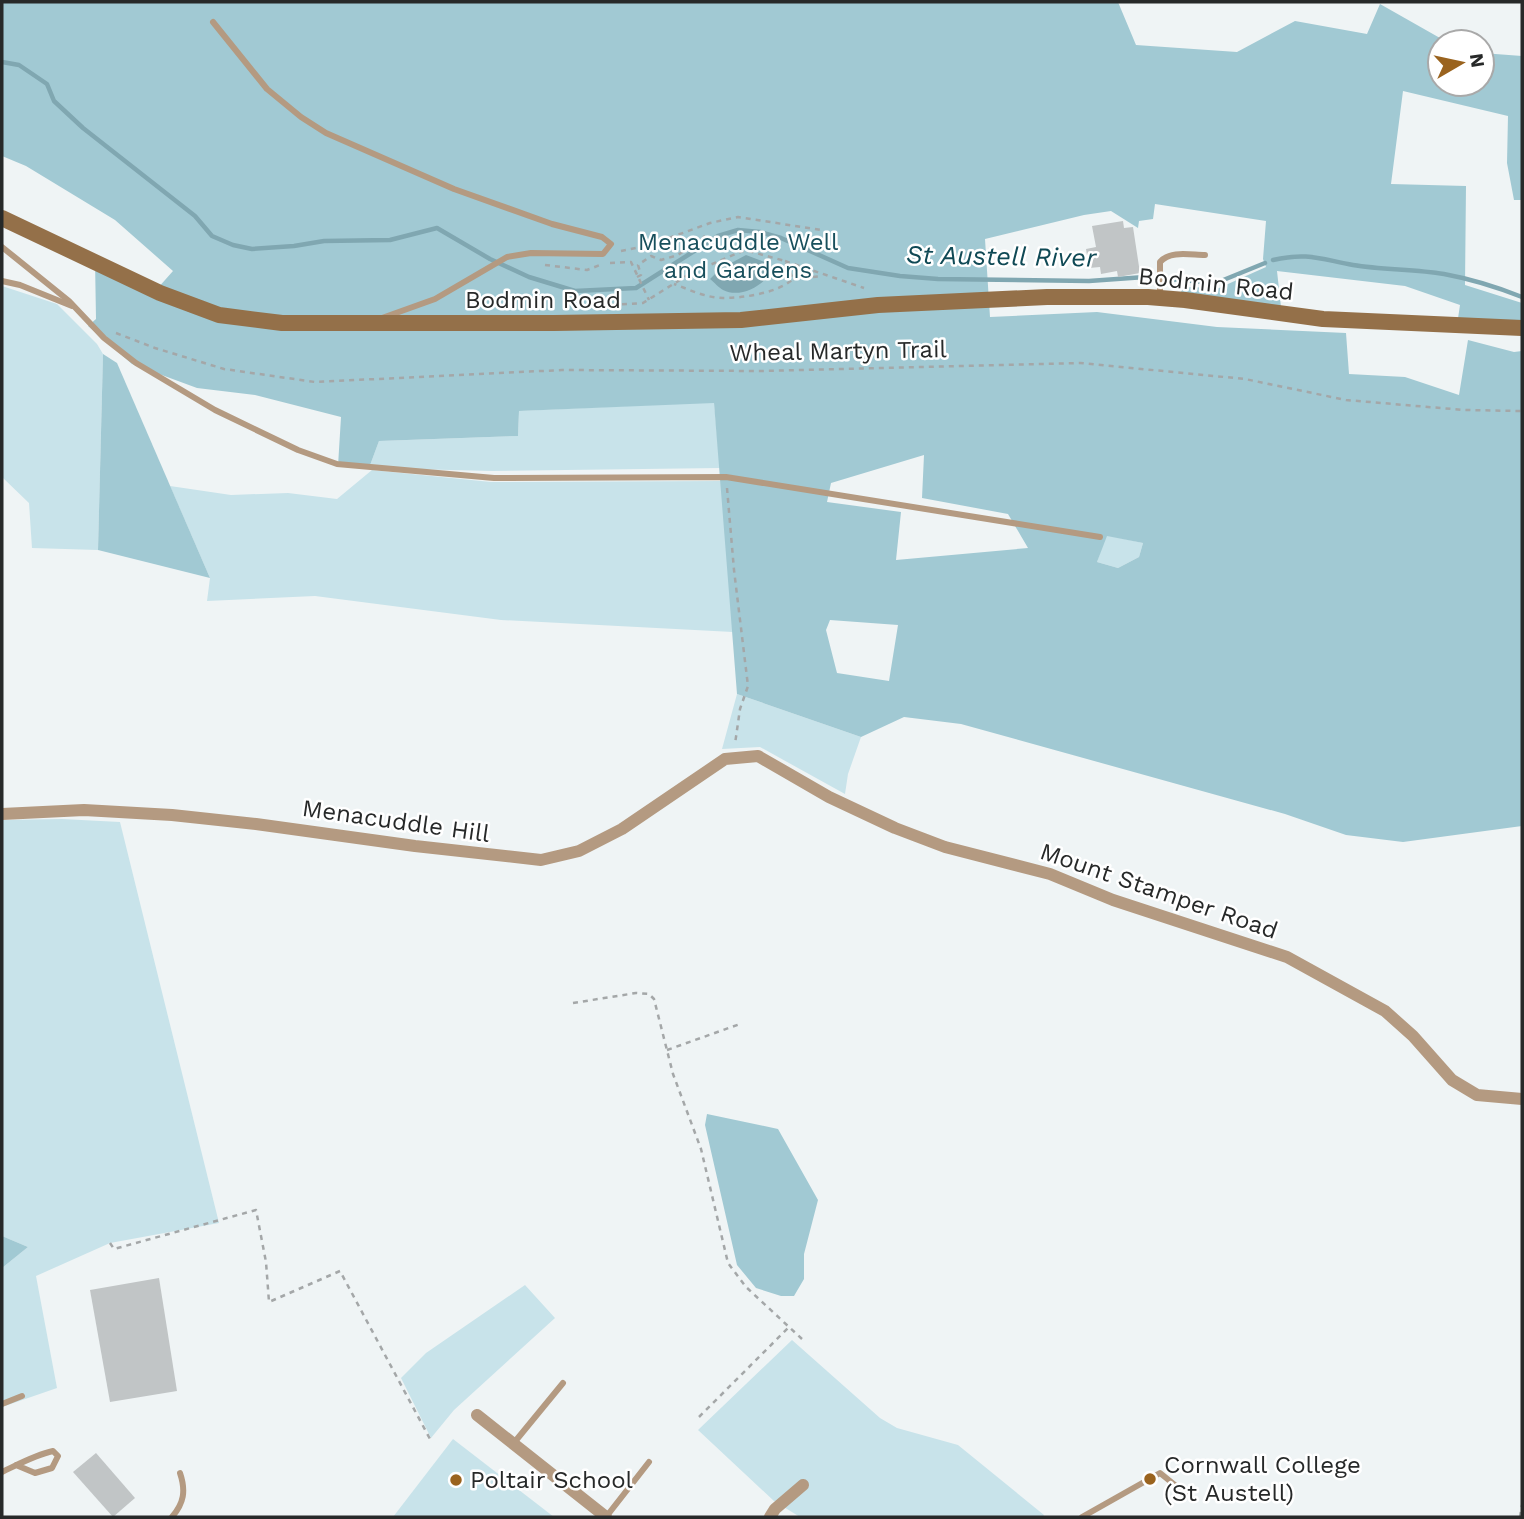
<svg xmlns="http://www.w3.org/2000/svg" width="1524" height="1519" viewBox="0 0 1524 1519" font-family="'Work Sans',sans-serif">
<rect width="100%" height="100%" fill="#eff4f5"/>
<g fill="#c8e3ea">
<polygon points="2,286 57,304 97,344 103,354 98,550 32,548 29,503 2,477"/>
<polygon points="714,402 720,468 492,471 369,468 379,441 518,436 519,411"/>
<polygon points="372,470 491,482 721,481 733,632 501,620 315,596 207,601 210,578 170,486 231,495 288,493 337,499"/>
<polygon points="1106,535 1143,543 1139,557 1118,568 1097,562"/>
<polygon points="737,694 861,737 848,774 845,794 760,747 722,749"/>
<polygon points="62,819 120,822 219,1223 110,1243 36,1276 57,1388 2,1407 2,1268 28,1247 2,1236 2,820"/>
<polygon points="525,1285 555,1318 454,1410 431,1438 401,1378 426,1353"/>
<polygon points="792,1340 880,1418 897,1428 958,1445 1044,1515 1043,1517 800,1517 774,1501 698,1430"/>
<polygon points="453,1439 554,1517 393,1517"/>
</g>
<g fill="#a1c9d3" fill-rule="evenodd">
<path d="M 2,2 L 1118,2 L 1136,45 L 1237,52 L 1295,21 L 1367,34 L 1380,4 L 1447,42 L 1440,42 L 1440,84 L 1482,84 L 1482,53 L 1522,56 L 1522,200 L 1514,200 L 1507,163 L 1508,116 L 1403,91 L 1391,184 L 1466,186 L 1465,285 L 1522,303 L 1522,326 L 1457,325 L 1460,305 L 1405,286 L 1277,271 L 1282,316 L 1174,303 L 1184,287 L 1219,288 L 1266,267 L 1263,259 L 1266,221 L 1155,204 L 1153,219 L 1139,221 L 1138,228 L 1111,211 L 1084,215 L 985,239 L 990,317 L 1097,312 L 1217,327 L 1346,333 L 1349,374 L 1405,377 L 1459,395 L 1468,340 L 1514,352 L 1522,351 L 1522,826 L 1403,842 L 1346,835 L 1285,814 L 961,724 L 904,717 L 861,737 L 737,694 L 714,403 L 519,411 L 518,436 L 379,441 L 369,468 L 338,466 L 341,417 L 255,395 L 197,388 L 132,364 L 88,326 L 96,319 L 95,260 L 157,289 L 173,271 L 115,220 L 26,166 L 2,156 ZM 924,455 L 922,498 L 1008,514 L 1028,548 L 896,560 L 901,512 L 827,502 L 831,483 ZM 1107,536 L 1143,543 L 1139,557 L 1118,568 L 1097,562 ZM 830,620 L 898,625 L 889,681 L 837,673 L 826,630 Z"/>
<polygon points="103,354 117,363 210,578 98,550"/>
<polygon points="707,1114 778,1129 818,1200 804,1254 804,1279 794,1296 781,1296 756,1288 737,1265 705,1125"/>
<polygon points="2,1236 28,1247 2,1268"/>
</g>
<path fill="#80a7b1" d="M 746,255 L 767,263 L 773,270 C 764,285 741,299 723,290 C 719,288 714,282 710,279 L 720,269 Z"/>
<g fill="none" stroke-linecap="round" stroke-linejoin="round">
<g stroke="#80a7b1" stroke-width="4.5">
<polyline points="2,62 19,65 47,84 54,101 83,128 195,216 212,236 233,245 252,249 294,246 324,241 390,240 437,228 490,259 529,277 575,291 636,288 718,236 738,230 760,232 781,238 848,268 900,276 938,279 1089,281 1145,277 1216,283 1265,263"/>
<path d="M 1273,260 C 1307,252 1320,259 1353,265 C 1383,270 1414,269 1444,274 C 1471,279 1497,287 1522,297"/>
</g>
</g>
<g fill="#c1c5c6">
<polygon points="1123,221 1124,228 1133,227 1140,273 1118,277 1117,271 1101,274 1100,267 1089,268 1086,249 1096,247 1092,226"/>
<polygon points="159,1278 177,1391 110,1402 90,1290"/>
<polygon points="96,1453 135,1498 113,1517 73,1472"/>
</g>
<g fill="none" stroke-linecap="round" stroke-linejoin="round">
<g stroke="#a4a7a8" stroke-width="2.5" stroke-dasharray="5 5" stroke-linecap="butt">
<polyline points="621,251 650,245 710,223 738,217 821,230"/>
<polyline points="785,261 864,288"/>
<polyline points="610,263 631,262 649,300"/>
<polyline points="545,265 587,270 600,265"/>
<polyline points="637,277 641,275 638,265 651,256 661,260 678,255 705,236"/>
<polyline points="793,279 822,276"/>
<path d="M 612,305 L 643,303 L 691,273 L 745,250 L 785,261 L 793,279 C 778,293 744,298 723,298 C 707,298 690,290 674,284"/>
<polyline points="116,333 155,348 224,369 315,382 562,370 760,371 1080,363 1245,379 1346,400 1464,410 1522,411"/>
<polyline points="727,488 734,570 748,686 740,709 735,744"/>
<polyline points="573,1003 636,993 649,994 654,999 673,1074 701,1149 728,1263 746,1287 802,1339"/>
<polyline points="667,1050 740,1024"/>
<polyline points="110,1243 114,1249 256,1210 266,1262 269,1302 340,1271 430,1439"/>
<polyline points="699,1417 789,1327"/>
<polyline points="1520,1517 1522,1505"/>
</g>
<g stroke="#b49a81" stroke-width="6">
<polyline points="213,22 267,89 301,117 326,133 454,189 552,224 602,237 611,244 603,254 531,253 507,257 435,299 382,318"/>
<polyline points="2,247 69,301 104,338 136,363 215,410 298,450 337,464 494,478 726,477 1100,537"/>
<polyline points="2,281 20,285 72,306"/>
<path d="M 1160,295 L 1160,262 C 1170,250 1191,255 1205,255"/>
<polyline points="2,1404 22,1396"/>
<polyline points="513,1444 563,1383"/>
<path d="M 2,1472 C 19,1464 35,1455 53,1451 L 58,1456 L 52,1468 L 35,1473 L 16,1465"/>
<path d="M 172,1517 C 184,1503 186,1491 180,1473"/>
<polyline points="606,1517 649,1462"/>
<polyline points="1082,1517 1160,1473 1191,1498"/>
</g>
<g stroke="#b49a81" stroke-width="12">
<polyline points="2,814 84,810 172,815 256,824 415,846 541,860 579,851 622,829 725,759 758,756 829,797 895,828 945,847 1050,874 1113,900 1287,957 1385,1011 1413,1036 1452,1080 1477,1095 1522,1099"/>
<polyline points="477,1415 606,1517"/>
<polyline points="770,1517 775,1509 803,1485"/>
</g>
<polyline stroke="#947049" stroke-width="16" points="2,218 160,293 219,315 282,323 554,323 741,320 878,305 1047,297 1148,297 1185,300 1323,319 1522,328"/>
</g>
<g fill="#9a631e" stroke="#fff" stroke-width="2.5">
<circle cx="1150" cy="1479" r="7"/>
<circle cx="456" cy="1480" r="7"/>
</g>
<g text-anchor="middle" dominant-baseline="central" stroke-width="5" stroke-linejoin="round" paint-order="stroke">
<g font-size="24" fill="#184f5c" stroke="#fff">
<text x="738" y="242">Menacuddle Well<tspan x="738" dy="28">and Gardens</tspan></text>
</g>
<g font-size="24" fill="#272929" stroke="#fff">
<text transform="translate(1216 284) rotate(6)">Bodmin Road</text>
<text x="543" y="300">Bodmin Road</text>
<text transform="translate(838 351) rotate(-1)">Wheal Martyn Trail</text>
<text transform="translate(396 821) rotate(8)">Menacuddle Hill</text>
<text transform="translate(1159 891) rotate(19)">Mount Stamper Road</text>
</g>
<g font-size="24" fill="#272929" stroke="#fff" text-anchor="start">
<text x="1164" y="1465">Cornwall College<tspan x="1164" dy="28">(St Austell)</tspan></text>
<text x="470" y="1480">Poltair School</text>
</g>
<g font-size="26" font-style="italic" fill="#0f4955" stroke="#fff">
<text transform="translate(1001 256) rotate(1)">St Austell River</text>
</g>
</g>
<rect width="1524" height="1519" fill="none" stroke="#272929" stroke-width="7"/>
<g transform="translate(1461 63) rotate(81)"><circle r="33" fill="#ffffff" stroke="#a9a9a9" stroke-width="2"/>
<path d="M0-5L12 26L0 18L-12 26Z" fill="#9a631e"/>
<text y="-10" font-size="19" font-weight="bold" text-anchor="middle" fill="#272929">N</text>
</g>
</svg>
